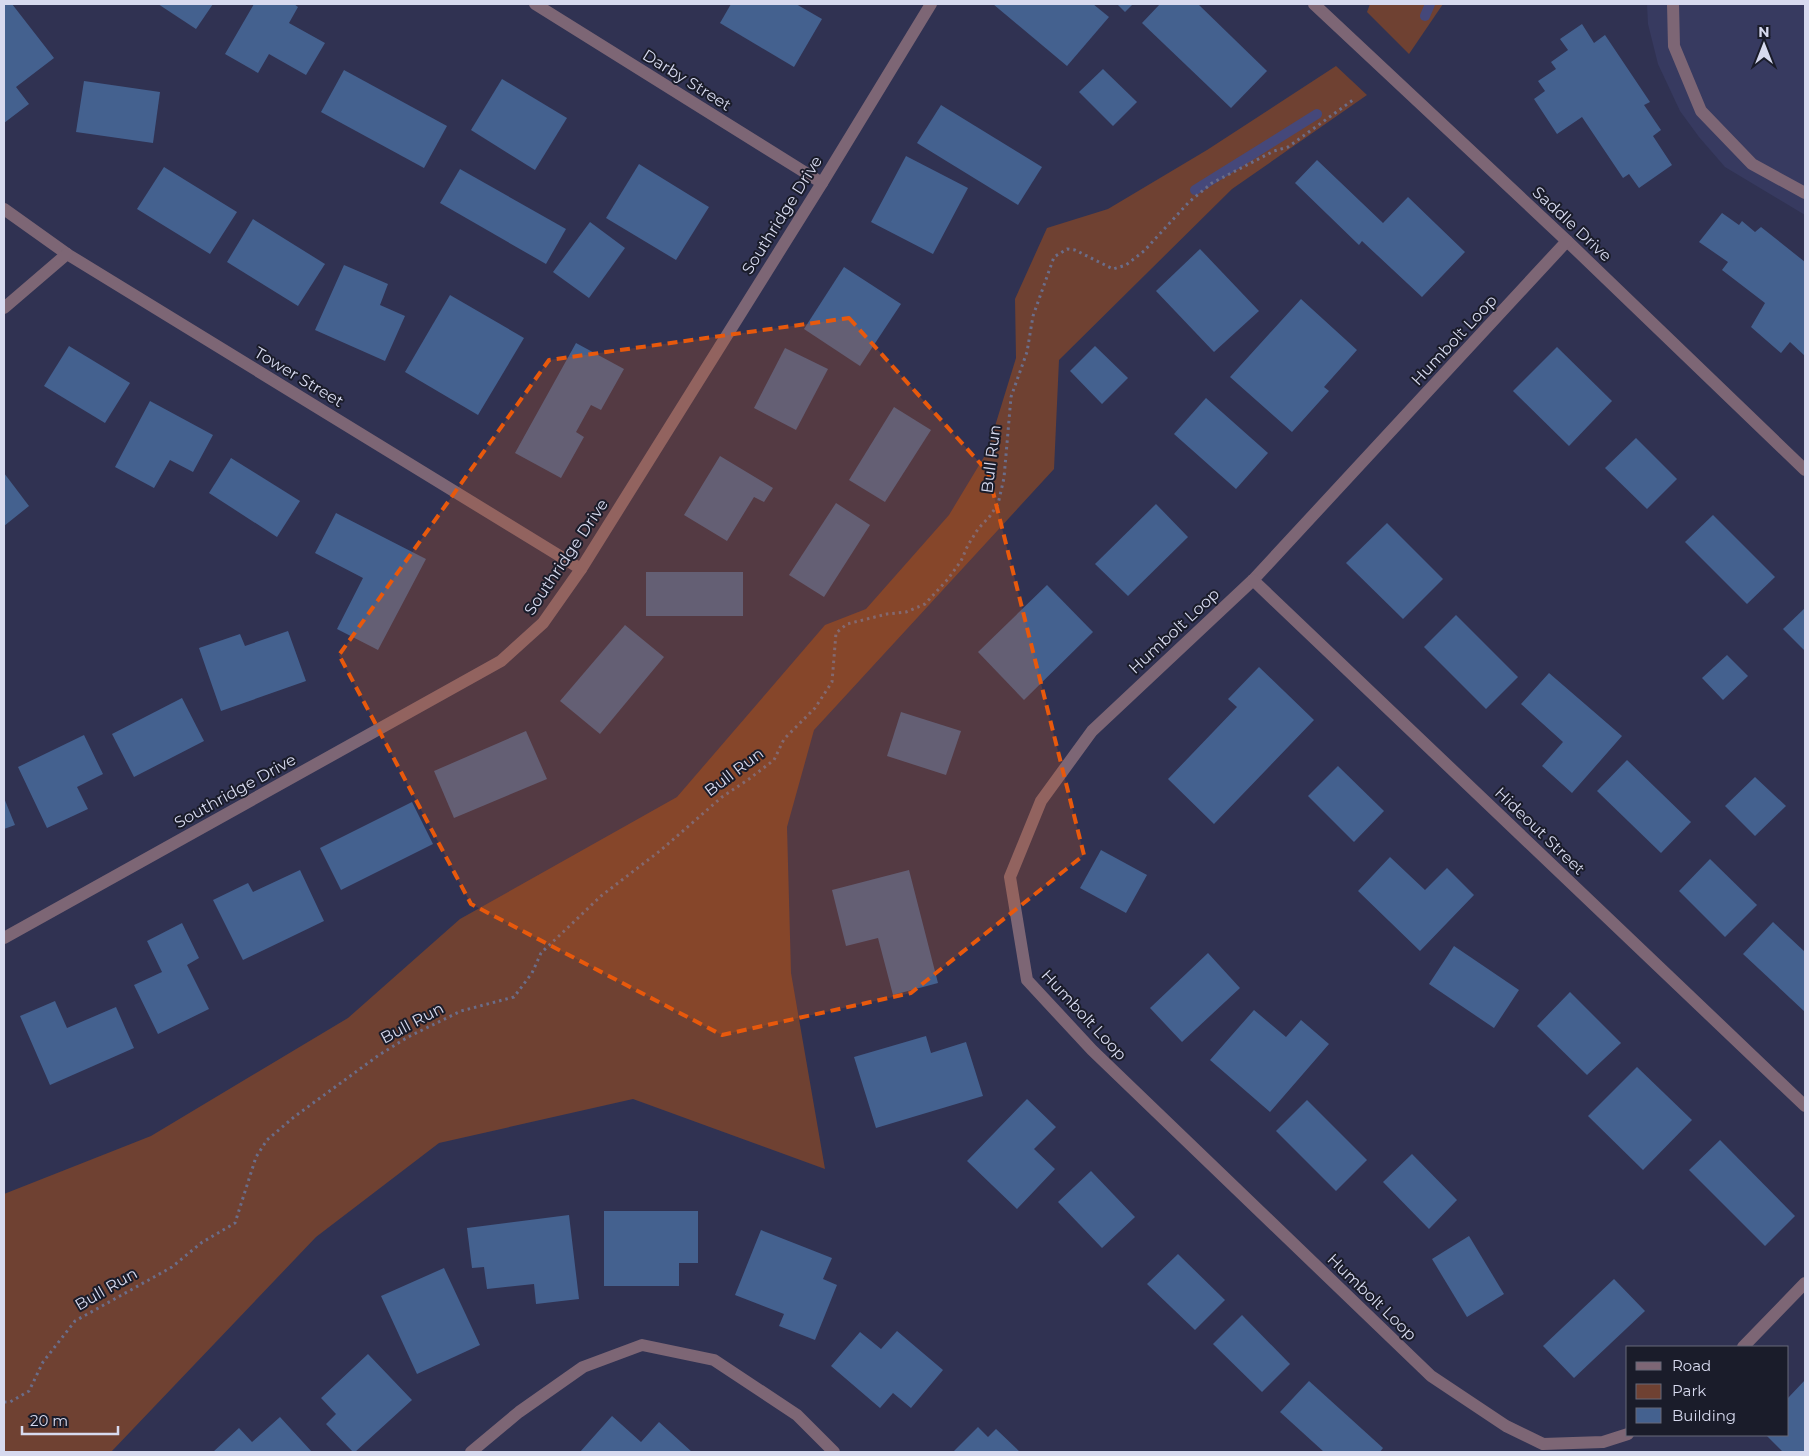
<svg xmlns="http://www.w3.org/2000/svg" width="1809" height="1456" viewBox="0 0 1809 1456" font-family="Montserrat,sans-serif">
<rect width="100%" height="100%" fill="#303252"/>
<polygon fill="#373a60" points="1647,4 1805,4 1805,215 1725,167 1699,137 1680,111 1658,64 1648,24"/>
<g fill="#6f4132">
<polygon points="1370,4 1443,4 1409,54 1367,12"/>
<polygon points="1336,66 1367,95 1232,189 1059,360 1054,469 814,730 787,827 791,973 825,1169 633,1099 439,1143 316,1237 111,1452 4,1452 4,1194 151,1136 348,1018 460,919 677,797 825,625 866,609 949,515 987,452 1016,358 1015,299 1047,228 1108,209 1207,150"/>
</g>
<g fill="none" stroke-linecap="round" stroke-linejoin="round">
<g stroke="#45487a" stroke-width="10">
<polyline points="1425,16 1430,4"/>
<polyline points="1195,190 1317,114"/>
</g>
</g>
<g fill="#44618f">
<polygon points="4,4 12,4 54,58 16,87 29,104 4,123"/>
<polygon points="158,4 213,4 196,29"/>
<polygon points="254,4 294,4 298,7 289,23 325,43 306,75 269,54 258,73 225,54"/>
<polygon points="731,4 796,4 822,19 794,67 720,23"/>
<polygon points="993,4 1093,4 1109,17 1067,66"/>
<polygon points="1117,4 1133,4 1125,12"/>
<polygon points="1160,4 1198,4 1267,71 1231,108 1142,23"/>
<polygon points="1582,24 1594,43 1605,35 1650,102 1644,105 1661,130 1653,136 1672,165 1639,188 1629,174 1623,178 1582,117 1557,134 1534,99 1545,91 1538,81 1556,69 1551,62 1568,50 1560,39"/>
<polygon points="1103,69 1137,102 1113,126 1079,92"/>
<polygon points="344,70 447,126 424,168 321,112"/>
<polygon points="502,79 567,118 535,170 471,130"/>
<polygon points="84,81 160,92 153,143 76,132"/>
<polygon points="941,105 1042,167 1018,205 917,143"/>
<polygon points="906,156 968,188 933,254 871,222"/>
<polygon points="1317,160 1383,223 1408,197 1465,252 1422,297 1362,241 1359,245 1295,183"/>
<polygon points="639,164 709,207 676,260 606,218"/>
<polygon points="164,167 237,212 210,254 137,209"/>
<polygon points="460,169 566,229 546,264 440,203"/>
<polygon points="1722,213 1739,225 1742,221 1755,232 1761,227 1805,262 1805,356 1790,342 1781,353 1751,327 1765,303 1722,270 1728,262 1699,242"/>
<polygon points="253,219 325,264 298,306 227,262"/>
<polygon points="590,222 625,248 589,298 553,272"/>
<polygon points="1200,249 1259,311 1214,352 1156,291"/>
<polygon points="344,265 388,284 380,305 405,316 385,361 315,330"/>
<polygon points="844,267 901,304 860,366 804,329"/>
<polygon points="450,295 524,338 478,415 405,372"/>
<polygon points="1301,299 1357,350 1324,387 1329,391 1292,432 1230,377"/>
<polygon points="576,343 624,369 601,410 591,405 576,432 584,437 561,478 515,453"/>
<polygon points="69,346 130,383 105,423 44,386"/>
<polygon points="1095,346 1128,378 1102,404 1070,371"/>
<polygon points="1557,347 1612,401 1569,446 1513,391"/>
<polygon points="785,348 828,369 796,430 754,408"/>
<polygon points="1206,398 1268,453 1236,489 1174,434"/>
<polygon points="150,401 213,435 193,472 170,460 154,488 115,467"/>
<polygon points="894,407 931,430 885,502 849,480"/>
<polygon points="1636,438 1677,479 1647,509 1605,468"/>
<polygon points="720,456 773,488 764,502 754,497 727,541 684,515"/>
<polygon points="231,458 300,501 277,537 209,493"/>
<polygon points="4,473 29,506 4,526"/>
<polygon points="836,503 870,525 824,597 789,575"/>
<polygon points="1156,504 1188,537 1128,596 1095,564"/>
<polygon points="336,513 426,559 378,650 337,629 363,578 315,553"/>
<polygon points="1713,515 1775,577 1747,604 1685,542"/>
<polygon points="1387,523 1443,579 1403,619 1346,563"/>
<rect x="646" y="572" width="97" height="44"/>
<polygon points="1047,585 1093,632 1024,700 978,652"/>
<polygon points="1805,608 1805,651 1783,629"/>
<polygon points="1456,615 1518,677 1486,709 1424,647"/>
<polygon points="625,625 664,657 600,734 560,701"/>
<polygon points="288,631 306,681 221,711 199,648 240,634 245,646"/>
<polygon points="1727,655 1748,676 1723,700 1702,678"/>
<polygon points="1259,667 1314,720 1214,824 1168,779 1237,707 1228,699"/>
<polygon points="1549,673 1622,736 1572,793 1542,766 1563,742 1521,704"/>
<polygon points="182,698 204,741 134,777 112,734"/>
<polygon points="901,712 961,731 946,775 887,756"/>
<polygon points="526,731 547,779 454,818 434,771"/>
<polygon points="84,735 103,774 77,787 88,809 47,828 18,767"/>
<polygon points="1627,760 1691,822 1661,853 1597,791"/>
<polygon points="1338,766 1384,811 1354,842 1308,796"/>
<polygon points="1755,777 1786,806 1755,836 1725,806"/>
<polygon points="4,798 15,825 4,829"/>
<polygon points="412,802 433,844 341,890 320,848"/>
<polygon points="1101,850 1147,875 1126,913 1080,888"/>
<polygon points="1390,857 1425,890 1447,868 1474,895 1420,951 1358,891"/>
<polygon points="1710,859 1757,905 1725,937 1679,891"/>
<polygon points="300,870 324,921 243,960 213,900 248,883 253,892"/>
<polygon points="909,870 938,983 893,995 878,938 846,946 832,890"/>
<polygon points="1773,922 1805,952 1805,1012 1743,954"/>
<polygon points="182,923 199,958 187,965 209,1009 158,1034 134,985 162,972 147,941"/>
<polygon points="1454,946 1519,990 1494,1028 1429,984"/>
<polygon points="1208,953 1240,988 1182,1042 1150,1008"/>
<polygon points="1570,992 1621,1043 1587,1075 1537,1026"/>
<polygon points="55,1001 67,1028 116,1007 134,1048 50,1085 20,1016"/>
<polygon points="1254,1010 1286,1037 1301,1020 1329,1044 1270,1112 1210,1060"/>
<polygon points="926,1036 931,1053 966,1042 983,1096 876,1128 854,1057"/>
<polygon points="1637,1067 1692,1120 1643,1170 1588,1116"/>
<polygon points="1027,1099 1056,1127 1034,1149 1055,1169 1017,1209 967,1161"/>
<polygon points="1307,1100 1367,1160 1336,1191 1276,1131"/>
<polygon points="1720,1140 1795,1216 1765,1246 1689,1170"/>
<polygon points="1412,1154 1457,1200 1429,1229 1383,1182"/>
<polygon points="1091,1171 1135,1217 1102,1248 1058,1202"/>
<polygon points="604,1211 698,1211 698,1263 679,1263 679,1286 604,1286"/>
<polygon points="569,1215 579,1299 536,1304 534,1284 487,1289 484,1267 472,1268 467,1228"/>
<polygon points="761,1230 832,1258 823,1279 837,1285 815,1340 779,1326 784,1314 735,1295"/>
<polygon points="1469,1236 1504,1294 1467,1317 1432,1259"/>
<polygon points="1178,1254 1225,1300 1195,1330 1147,1284"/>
<polygon points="444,1268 480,1345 417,1374 381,1296"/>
<polygon points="1614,1279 1645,1311 1574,1378 1543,1346"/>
<polygon points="1242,1315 1290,1364 1262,1392 1213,1344"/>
<polygon points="897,1331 943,1370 911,1408 893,1393 880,1408 831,1366 860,1332 881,1349"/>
<polygon points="368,1354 412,1400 355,1452 353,1452 326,1424 336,1414 321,1398"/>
<polygon points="1805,1380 1805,1452 1783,1452 1766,1435 1788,1435 1788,1398"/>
<polygon points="1309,1381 1383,1448 1380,1452 1324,1452 1280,1412"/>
<polygon points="612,1416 641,1442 659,1422 692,1452 580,1452"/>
<polygon points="280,1417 312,1452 213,1452 239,1428 252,1442"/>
<polygon points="978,1427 988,1437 996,1429 1020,1452 953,1452"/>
</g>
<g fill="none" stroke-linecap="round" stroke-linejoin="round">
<polyline stroke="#6b6d89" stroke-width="3" stroke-dasharray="2.5 4" stroke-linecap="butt" points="4,1402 10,1402 29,1391 43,1362 75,1321 172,1267 201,1243 235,1223 256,1157 267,1140 294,1117 379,1055 408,1037 461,1011 514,997 532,973 541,953 601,896 661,850 722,797 749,779 774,760 784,739 815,708 832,682 836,633 847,624 887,614 906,612 925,604 948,579 961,561 968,545 978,529 990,516 998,504 1004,478 1011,397 1027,352 1033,316 1054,257 1067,249 1075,250 1113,269 1126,265 1144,251 1189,202 1212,183 1274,151 1288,147 1353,100"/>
<g stroke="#7d6675" stroke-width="12">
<polyline points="535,4 822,183"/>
<polyline points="1314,4 1567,241 1805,470"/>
<polyline points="1673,4 1674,46 1701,111 1752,164 1805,193"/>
<polyline points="4,209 67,254 581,569"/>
<polyline points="1567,241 1253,580 1092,731 1041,801 1010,877 1027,980 1092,1050 1431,1376 1506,1426 1543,1444 1603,1442 1628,1434"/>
<polyline points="4,308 67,254"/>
<polyline points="1253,580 1805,1106"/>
<polyline points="4,938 501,661 543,623 581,569 822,183 931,4"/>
<polyline points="1743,1347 1805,1283"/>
<polyline points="471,1452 519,1412 583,1367 642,1345 714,1360 797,1415 834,1452"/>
</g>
</g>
<path fill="#e8590c" fill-opacity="0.2" stroke="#e8590c" stroke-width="4" stroke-dasharray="10 6" stroke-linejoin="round" d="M 849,318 L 988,472 L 1084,855 L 911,993 L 722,1035 L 471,904 L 339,655 L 549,360 Z"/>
<g text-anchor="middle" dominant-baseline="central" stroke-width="4" stroke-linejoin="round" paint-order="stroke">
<g font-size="16" fill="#d7daef" stroke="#1a1c2a">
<text transform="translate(687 80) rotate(32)">Darby Street</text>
<text transform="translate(782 215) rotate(-58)">Southridge Drive</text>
<text transform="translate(1572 224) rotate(43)">Saddle Drive</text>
<text transform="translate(1454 340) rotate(-47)">Humbolt Loop</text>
<text transform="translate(299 377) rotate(31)">Tower Street</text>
<text transform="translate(991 459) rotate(-83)">Bull Run</text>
<text transform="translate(566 557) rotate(-56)">Southridge Drive</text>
<text transform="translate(1174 631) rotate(-43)">Humbolt Loop</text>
<text transform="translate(734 772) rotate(-37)">Bull Run</text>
<text transform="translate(235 791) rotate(-29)">Southridge Drive</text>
<text transform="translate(1540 831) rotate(44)">Hideout Street</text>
<text transform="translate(1084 1015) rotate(47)">Humbolt Loop</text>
<text transform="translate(412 1023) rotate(-28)">Bull Run</text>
<text transform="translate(106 1289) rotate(-30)">Bull Run</text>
<text transform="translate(1372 1297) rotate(44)">Humbolt Loop</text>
</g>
</g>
<rect width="1809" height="1456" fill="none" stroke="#d7daef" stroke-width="10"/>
<rect x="1626" y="1346" width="162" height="90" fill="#1a1c2a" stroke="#666879"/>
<rect x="1636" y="1362" width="25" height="8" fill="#7d6675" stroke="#666879"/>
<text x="1672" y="1371" font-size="15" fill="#d7daef">Road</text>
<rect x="1636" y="1384" width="25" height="15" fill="#6f4132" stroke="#666879"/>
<text x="1672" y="1396" font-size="15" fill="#d7daef">Park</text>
<rect x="1636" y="1408" width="25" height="15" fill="#44618f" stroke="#666879"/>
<text x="1672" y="1421" font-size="15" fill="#d7daef">Building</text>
<g transform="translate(1764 45)" stroke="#1a1c2a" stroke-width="4" paint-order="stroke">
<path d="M0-4L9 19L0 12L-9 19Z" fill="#d7daef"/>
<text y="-8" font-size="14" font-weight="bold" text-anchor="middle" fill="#d7daef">N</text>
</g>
<path d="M22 1426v8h96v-8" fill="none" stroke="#d7daef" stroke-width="2.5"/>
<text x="30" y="1426" font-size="15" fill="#d7daef" stroke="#1a1c2a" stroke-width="4" paint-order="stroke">20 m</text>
</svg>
